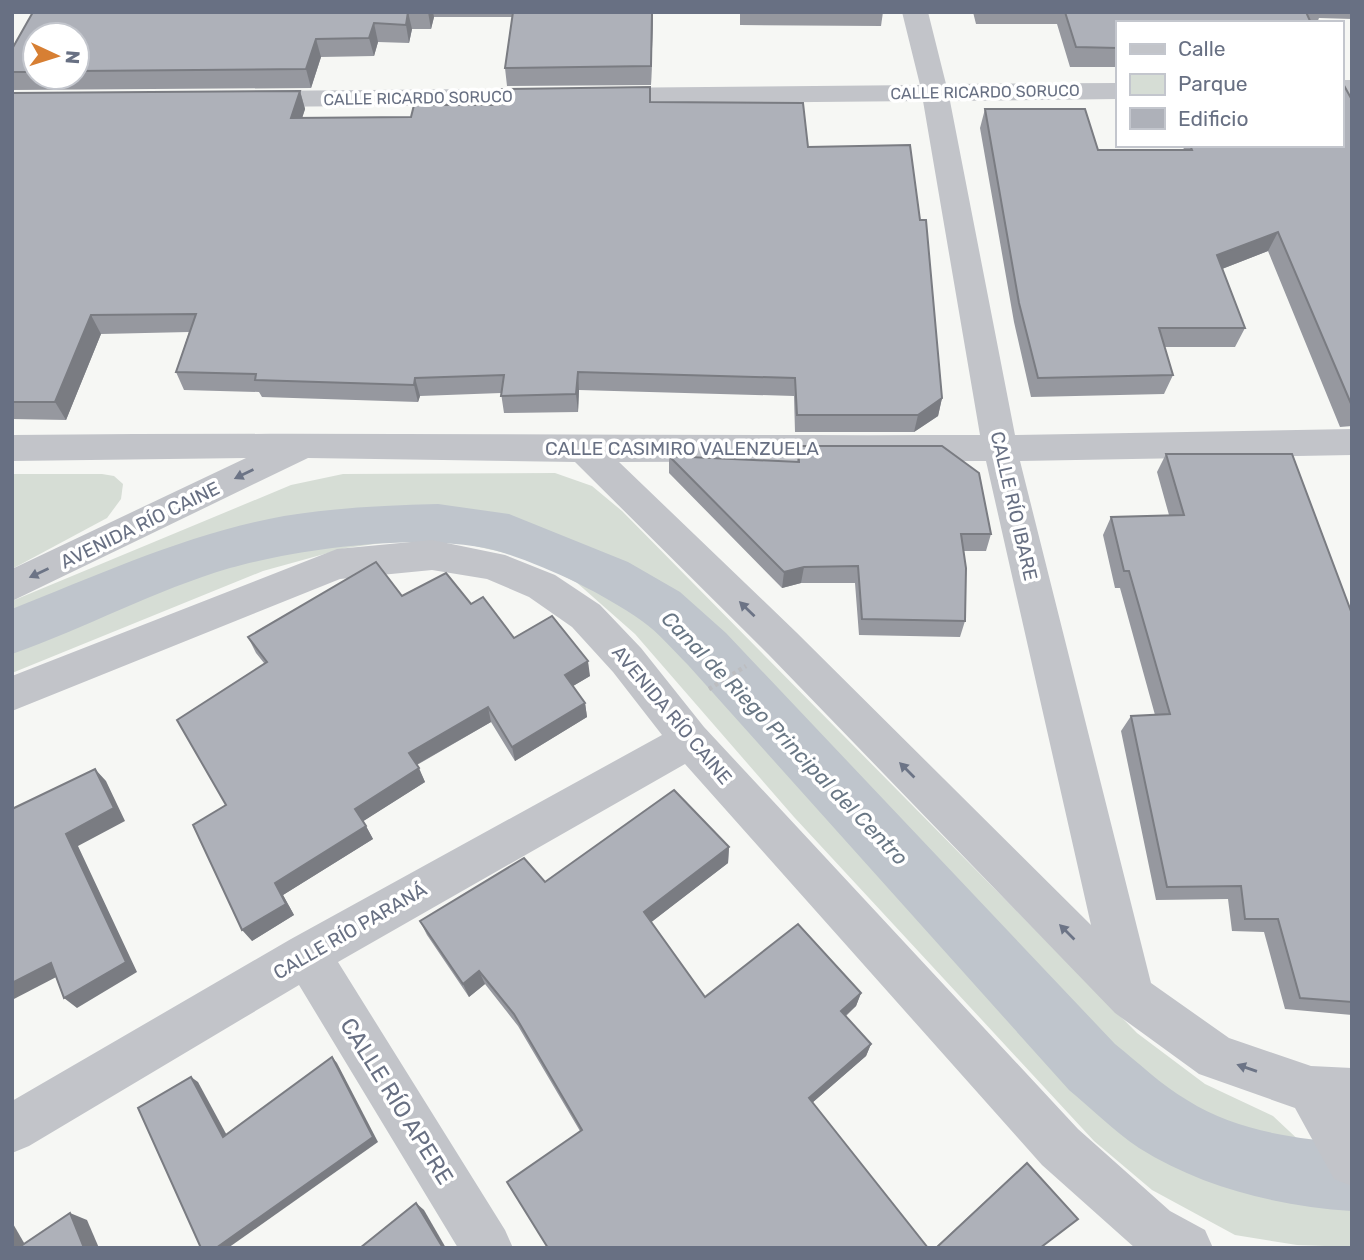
<svg xmlns="http://www.w3.org/2000/svg" width="1364" height="1260" viewBox="0 0 1364 1260" font-family="Rubik,sans-serif">
<rect width="100%" height="100%" fill="#f6f7f4"/>
<g fill="#d6ddd5">
<polygon points="555,473 592,486 622,511 1137,1033 1205,1084 1273,1116 1352,1190 1352,1247 1297,1245 1235,1235 1152,1190 1094,1141 794,817 635,634 576,582 527,558 466,544 404,540 346,548 263,571 12,673 12,601 291,485 343,474"/>
<polygon points="12,474 102,474 114,476 123,484 121,499 107,518 12,569"/>
</g>
<g fill="none" stroke-linecap="round" stroke-linejoin="round">
<path fill="#bfc5cc" fill-rule="evenodd" d="M 438,504 L 509,514 L 628,562 L 680,592 L 726,633 L 1115,1044 C 1139,1063 1161,1085 1187,1100 C 1236,1131 1295,1139 1352,1143 L 1352,1211 C 1278,1206 1203,1188 1139,1148 C 1114,1131 1092,1109 1069,1090 L 688,665 C 673,650 659,633 642,621 C 602,593 550,568 504,553 C 432,530 302,548 230,568 C 155,590 86,628 12,654 L 12,609 C 100,574 190,533 284,516 C 335,508 387,505 438,504 Z"/>
<polyline stroke="#bcbdc0" stroke-width="4.5" stroke-dasharray="3.5 3.5" stroke-linecap="butt" points="709,689 746,666"/>
<g fill="#c2c4c9" fill-rule="evenodd">
<path d="M 902,12 L 928,12 L 946,84 L 1117,83 L 1117,99 L 950,101 L 1015,435 L 1352,429 L 1352,455 L 1020,461 L 1151,983 L 1229,1038 L 1311,1066 L 1352,1068 L 1352,1186 L 1334,1179 L 1295,1108 L 1199,1074 L 1115,1013 L 768,654 L 575,462 L 308,458 L 12,601 L 12,569 L 246,458 L 12,461 L 12,435 C 335,432 658,436 980,435 L 923,101 L 251,107 L 241,105 L 237,99 L 241,93 L 251,91 L 920,85 ZM 986,461 L 1091,925 L 796,632 L 619,462 Z"/>
<rect x="1341" y="80" width="11" height="16"/>
<polygon points="432,540 505,555 555,575 600,605 641,648 704,727 1078,1129 1170,1211 1205,1230 1213,1248 1135,1248 1042,1165 685,764 338,962 505,1230 513,1248 458,1248 299,985 29,1146 12,1153 12,1101 291,939 662,735 613,672 572,627 529,597 487,579 432,570 340,579 12,711 12,676 337,549"/>
</g>
</g>
<g fill="#96989f" fill-rule="evenodd">
<path d="M 33,12 L 653,12 L 651,85 L 507,86 L 505,68 L 513,17 L 434,17 L 431,29 L 412,29 L 409,43 L 378,42 L 374,56 L 321,57 L 311,88 L 12,90 L 12,49 ZM 35,35 L 77,35 L 77,77 L 35,77 Z"/>
<polygon points="740,12 883,12 881,26 740,25"/>
<polygon points="973,12 1352,12 1352,19 1319,18 1317,23 1117,23 1117,67 1070,67 1057,24 976,24"/>
<polygon points="650,87 651,102 808,147 942,398 938,416 914,432 795,432 794,396 579,390 578,412 504,413 501,393 420,396 418,402 262,397 259,392 184,390 176,372 189,332 101,334 66,420 12,419 12,93 300,91 305,109 302,118 411,117 499,105"/>
<polygon points="1352,100 1352,426 1340,427 1268,251 1222,269 1245,328 1235,347 1164,347 1173,375 1164,394 1031,397 1014,322 980,128 985,109 1098,150 1183,150 1185,145 1341,145"/>
<polygon points="798,446 991,534 986,551 964,551 965,621 960,637 859,635 855,583 801,583 782,588 669,473 669,456 797,462"/>
<polygon points="1166,454 1352,614 1352,1015 1285,1009 1264,932 1232,931 1228,899 1156,900 1121,731 1131,716 1155,715 1120,588 1115,588 1103,535 1111,517 1169,515 1157,472"/>
<polygon points="402,596 471,604 514,638 590,676 573,686 585,703 587,717 515,761 491,722 417,765 425,782 363,821 373,839 283,895 294,915 252,941 226,805 264,663 256,653 248,637"/>
<polygon points="729,847 728,863 651,922 705,997 861,993 856,1006 846,1016 871,1044 866,1056 812,1103 580,1131 518,1026 485,984 469,997 427,935 420,921 545,882"/>
<polygon points="1027,1163 1040,1248 935,1248 1017,1172"/>
</g>
<g fill="#7a7c82">
<polygon points="408,12 412,29 409,43 406,25"/>
<polygon points="428,12 433,12 434,17 431,29"/>
<polygon points="652,12 653,12 651,85 651,66"/>
<polygon points="374,23 378,42 374,56 369,38"/>
<polygon points="316,39 321,57 311,88 306,69"/>
<polygon points="300,91 305,109 296,137 291,118"/>
<polygon points="1278,232 1268,251 1209,274 1217,255"/>
<polygon points="91,315 101,334 66,420 55,402"/>
<polygon points="578,372 579,390 578,412 576,394"/>
<polygon points="415,378 420,396 418,402 414,385"/>
<polygon points="942,398 938,416 914,432 918,415"/>
<polygon points="804,567 801,583 782,588 784,572"/>
<polygon points="588,661 590,676 568,689 565,675"/>
<polygon points="585,703 587,717 515,761 512,747"/>
<polygon points="488,707 491,722 414,766 409,753"/>
<polygon points="419,768 425,782 362,822 355,809"/>
<polygon points="95,769 106,781 125,821 78,846 137,972 77,1008 64,998 66,834"/>
<polygon points="366,826 373,839 283,895 294,915 252,941 242,930 275,883"/>
<polygon points="729,847 728,863 645,927 644,912"/>
<polygon points="51,963 64,973 12,1000 12,983"/>
<polygon points="479,971 485,984 469,997 463,984"/>
<polygon points="861,993 856,1006 837,1023 841,1011"/>
<polygon points="871,1044 866,1056 805,1109 809,1098"/>
<polygon points="332,1057 337,1063 378,1142 228,1248 216,1248"/>
<polygon points="191,1077 198,1082 230,1141 223,1137"/>
<polygon points="416,1203 424,1210 446,1248 443,1248"/>
<polygon points="70,1213 87,1220 99,1248 84,1248"/>
<polygon points="12,1222 27,1248 12,1248"/>
</g>
<g fill="#aeb1b9" stroke="#7a7c82" stroke-width="2">
<polygon points="33,12 408,12 406,25 374,23 369,38 316,39 306,69 77,71 77,35 35,35 35,72 12,72 12,49"/>
<polygon points="513,12 652,12 651,66 505,68"/>
<polygon points="1065,12 1306,12 1311,23 1117,23 1117,48 1076,47"/>
<polygon points="1341,80 1352,100 1352,406 1278,232 1217,255 1245,328 1159,328 1173,375 1038,378 1019,303 985,109 1085,109 1098,150 1192,150 1190,145 1341,145"/>
<polygon points="650,87 650,102 803,103 808,147 910,145 920,220 926,220 942,398 918,415 797,415 795,378 578,372 576,394 501,396 504,375 415,378 414,385 255,380 256,374 176,372 196,314 91,315 55,402 12,402 12,93 300,91 291,118 411,117 414,105 499,105 501,89"/>
<polygon points="798,446 942,446 979,473 991,534 961,534 966,568 965,621 862,619 858,566 804,567 784,572 669,456 799,462"/>
<polygon points="1166,454 1292,454 1352,614 1352,1002 1300,998 1278,919 1245,919 1241,886 1167,887 1131,716 1170,714 1129,571 1124,571 1111,517 1184,515"/>
<polygon points="376,562 402,596 446,573 471,604 483,597 514,638 552,616 588,661 565,675 585,703 512,747 488,707 409,753 419,768 355,809 366,826 275,883 286,904 242,930 193,825 226,805 177,720 267,662 248,637"/>
<polygon points="95,769 114,808 66,834 126,962 64,998 51,963 12,983 12,809"/>
<polygon points="674,790 729,847 644,912 705,997 798,924 861,993 841,1011 871,1044 809,1098 928,1248 548,1248 507,1182 582,1130 514,1014 479,971 463,984 420,921 524,858 545,882"/>
<polygon points="332,1057 373,1137 216,1248 201,1248 138,1108 191,1077 223,1137"/>
<polygon points="1027,1163 1078,1219 1040,1248 936,1248"/>
<polygon points="416,1203 443,1248 360,1248"/>
<polygon points="70,1213 84,1248 18,1248"/>
</g>
<defs><path id="oneway-solid" d="M-6-.8H1V-3.2L6.5 0L1 3.2V.8H-6Z" transform="scale(1.75)"/></defs>
<g fill="#6c7486">
<use href="#oneway-solid" transform="translate(244 474) rotate(154)"/>
<use href="#oneway-solid" transform="translate(39 573) rotate(155)"/>
<use href="#oneway-solid" transform="translate(747 609) rotate(-136)"/>
<use href="#oneway-solid" transform="translate(907 770) rotate(-135)"/>
<use href="#oneway-solid" transform="translate(1067 932) rotate(-135)"/>
<use href="#oneway-solid" transform="translate(1247 1068) rotate(-161)"/>
</g>
<g text-anchor="middle" dominant-baseline="central" stroke-width="7" stroke-linejoin="round" paint-order="stroke">
<g font-size="16" fill="#687083" stroke="#fff">
<text transform="translate(985 92) rotate(-1)">CALLE RICARDO SORUCO</text>
<text transform="translate(418 98) rotate(-1)">CALLE RICARDO SORUCO</text>
</g>
<g font-size="19" fill="#687083" stroke="#fff">
<text x="682" y="448">CALLE CASIMIRO VALENZUELA</text>
<text transform="translate(1014 506) rotate(77)">CALLE RÍO IBARE</text>
<text transform="translate(140 525) rotate(-26)">AVENIDA RÍO CAINE</text>
<text transform="translate(672 715) rotate(50)">AVENIDA RÍO CAINE</text>
<text transform="translate(350 931) rotate(-30)">CALLE RÍO PARANÁ</text>
</g>
<g font-size="21" font-style="italic" fill="#697785" stroke="#fff">
<text transform="translate(785 738) rotate(46)">Canal de Riego Principal del Centro</text>
</g>
<g font-size="23" fill="#687083" stroke="#fff">
<text transform="translate(397 1101) rotate(58)">CALLE RÍO APERE</text>
</g>
</g>
<rect width="1364" height="1260" fill="none" stroke="#687083" stroke-width="28"/>
<rect x="1116" y="21" width="228" height="126" fill="#ffffff" stroke="#c3c6cd" stroke-width="2"/>
<rect x="1130" y="44" width="35" height="10" fill="#c2c4c9" stroke="#c3c6cd" stroke-width="2"/>
<text x="1178" y="56" font-size="21" fill="#687083">Calle</text>
<rect x="1130" y="74" width="35" height="21" fill="#d6ddd5" stroke="#c3c6cd" stroke-width="2"/>
<text x="1178" y="91" font-size="21" fill="#687083">Parque</text>
<rect x="1130" y="108" width="35" height="21" fill="#aeb1b9" stroke="#c3c6cd" stroke-width="2"/>
<text x="1178" y="126" font-size="21" fill="#687083">Edificio</text>
<g transform="translate(56 56) rotate(94)"><circle r="33" fill="#ffffff" stroke="#c3c6cd" stroke-width="2"/>
<path d="M0-5L12 26L0 18L-12 26Z" fill="#d77f33"/>
<text y="-10" font-size="19" font-weight="bold" text-anchor="middle" fill="#687083">N</text>
</g>
</svg>
